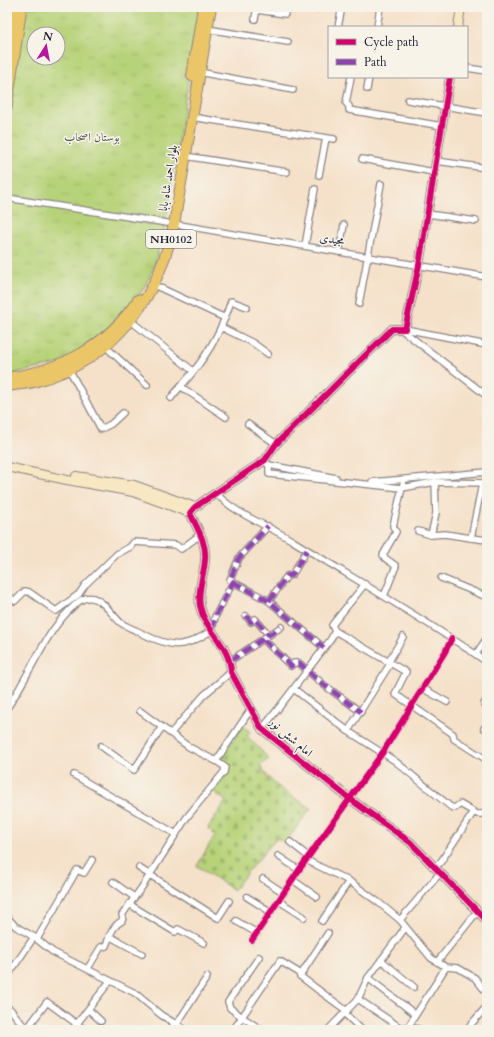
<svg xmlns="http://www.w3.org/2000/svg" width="494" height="1037" viewBox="0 0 494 1037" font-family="Cardo,Amiri,serif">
<defs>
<pattern id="cemetery-stones" width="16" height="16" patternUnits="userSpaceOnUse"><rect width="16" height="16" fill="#b7d379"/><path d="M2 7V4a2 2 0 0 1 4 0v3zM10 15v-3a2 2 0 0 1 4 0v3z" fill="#9db56a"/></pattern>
<pattern id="park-tufts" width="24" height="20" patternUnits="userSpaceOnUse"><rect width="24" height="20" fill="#b7d379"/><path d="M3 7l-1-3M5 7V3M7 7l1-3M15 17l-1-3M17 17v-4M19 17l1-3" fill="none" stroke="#9db56a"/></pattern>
</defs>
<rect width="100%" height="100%" fill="#f7f3e8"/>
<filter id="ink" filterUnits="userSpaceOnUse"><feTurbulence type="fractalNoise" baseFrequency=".025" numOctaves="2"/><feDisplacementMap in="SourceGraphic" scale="8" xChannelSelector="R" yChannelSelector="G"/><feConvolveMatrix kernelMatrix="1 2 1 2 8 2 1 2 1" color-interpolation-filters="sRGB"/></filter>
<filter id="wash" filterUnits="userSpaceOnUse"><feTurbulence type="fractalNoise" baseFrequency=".012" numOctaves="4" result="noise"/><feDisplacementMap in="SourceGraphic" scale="16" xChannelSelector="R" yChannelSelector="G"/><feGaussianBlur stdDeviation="0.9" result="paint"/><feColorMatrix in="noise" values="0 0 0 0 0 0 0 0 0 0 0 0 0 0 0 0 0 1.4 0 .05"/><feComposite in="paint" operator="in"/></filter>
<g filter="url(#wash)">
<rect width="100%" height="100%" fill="#f5e1c9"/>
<path fill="url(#cemetery-stones)" stroke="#6c7a5a" d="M 243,726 L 250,732 L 247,736 L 269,759 L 260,765 C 269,784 293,797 311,808 L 285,843 L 277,838 L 248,871 L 234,890 L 197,866 L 215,835 L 208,828 L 226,801 L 213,791 L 230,766 L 221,758 Z"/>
<path fill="url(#park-tufts)" stroke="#6c7a5a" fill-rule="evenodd" d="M 7,7 L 200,7 L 164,231 L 153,269 L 145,286 L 135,301 L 110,331 L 59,364 L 7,375 ZM 34,34 L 58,34 L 58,58 L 34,58 Z"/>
</g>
<g filter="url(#ink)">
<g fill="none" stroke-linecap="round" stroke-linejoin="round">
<defs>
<g id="street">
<polyline points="315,9 316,7"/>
<polyline points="257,10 285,14"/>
<polyline points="255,19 257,7"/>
<polyline points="338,27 342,7"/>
<polyline points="377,27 380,7"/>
<polyline points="207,29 288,42"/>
<polyline points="467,68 487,71"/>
<polyline points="199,72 293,90"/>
<polyline points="351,77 346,103 349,106 349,110 442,126"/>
<polyline points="367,89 369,77"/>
<polyline points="408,100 487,113"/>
<polyline points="191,117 334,139"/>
<polyline points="185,156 287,172"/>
<polyline points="362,159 434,172"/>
<polyline points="436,161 487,168"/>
<polyline points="319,175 326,138"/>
<polyline points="7,198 167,223"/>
<polyline points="428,214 476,221"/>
<polyline points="174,224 487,277"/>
<polyline points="305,246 315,189"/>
<polyline points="339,252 344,225"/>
<polyline points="154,285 225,318"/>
<polyline points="359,304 381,184"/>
<polyline points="131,321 193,371"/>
<polyline points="221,327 253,343 268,354"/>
<polyline points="405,329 487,345"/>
<polyline points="402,330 487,396"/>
<polyline points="105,346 147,385"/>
<polyline points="69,369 101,429 111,424 123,413"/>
<polyline points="180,386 226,417"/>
<path d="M 171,398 C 178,389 186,381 193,372 C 210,351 223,326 231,301 L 247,307"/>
<polyline points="248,424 276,444"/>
<polyline points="266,463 269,465 336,478"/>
<polyline points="269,465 269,474 402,488 435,482 487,483"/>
<polyline points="372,482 487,472"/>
<path d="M 216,493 C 234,514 270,526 293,541 C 358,581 424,619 487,662"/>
<polyline points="418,531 431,535 445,534 471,538 482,484"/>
<polyline points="431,535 436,513 435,482"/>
<polyline points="471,538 487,540"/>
<polyline points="441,578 487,597"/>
<polyline points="233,582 269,601 324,648"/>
<polyline points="7,595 15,601 25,591 29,592 56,611 79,594 85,585 117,554 130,547 134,542 176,545 181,549 200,535"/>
<polyline points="384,596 396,566 385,558 383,555 396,532 393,526 403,484"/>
<polyline points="269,601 287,576 292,575 307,550"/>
<polyline points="246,616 251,622 255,619 269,635"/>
<polyline points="335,631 406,672 395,694 453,734 454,739 487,760"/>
<polyline points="264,640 291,666 294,663 299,663 324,685 361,712"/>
<polyline points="476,654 487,638"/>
<polyline points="230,661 281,627"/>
<polyline points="422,688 447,702"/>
<polyline points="294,689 348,731 395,761 451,807 455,808 460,804 477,814 487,814"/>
<polyline points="487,698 484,704 487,706"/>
<path d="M 7,708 C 31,674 44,631 77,603 C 97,586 110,614 121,623 C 127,627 136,630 143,634 C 172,648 185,649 212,630 L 215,617 L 233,582 L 230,580 L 239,558 L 268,526"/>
<polyline points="140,711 189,747 216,761"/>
<polyline points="484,728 487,729"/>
<path d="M 262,729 C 286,700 308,669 331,639 L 335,631 L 332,625 L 365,584"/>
<polyline points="348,731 390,664 389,661 403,637"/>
<polyline points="171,733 204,695 231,672"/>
<polyline points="101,746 134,770 162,727"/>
<polyline points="74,775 176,834"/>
<polyline points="290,842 309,857"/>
<polyline points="278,856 299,870"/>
<polyline points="306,860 349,881 378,902 400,920 431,958 446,967 458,968 475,978 487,993"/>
<polyline points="434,867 440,863 473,813"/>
<polyline points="139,868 218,918 229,901"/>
<polyline points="263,879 284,893"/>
<polyline points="293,880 317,897"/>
<polyline points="113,882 134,897"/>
<polyline points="247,897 271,912"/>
<polyline points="279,901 304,917"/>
<polyline points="129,904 175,932 178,929 204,943"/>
<polyline points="7,917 15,926 34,937 53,952 135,993 161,1015 186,1030"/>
<polyline points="400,920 440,873"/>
<polyline points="236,921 257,933"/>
<polyline points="322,921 349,881"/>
<polyline points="109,936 142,954"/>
<polyline points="37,939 77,870 84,873 92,860"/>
<polyline points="252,940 299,870 383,752 445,652 452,638"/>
<polyline points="259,957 228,1002 230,1008 242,1017 280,961 298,972 300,976 317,989 347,1011"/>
<polyline points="381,960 414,987"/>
<polyline points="7,962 13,967"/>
<polyline points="437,962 477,912"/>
<path d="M 88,968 L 101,947 L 106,946 C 109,937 113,925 122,921 L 123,917 L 122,915 L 142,887 L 187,817 L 224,772 L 225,767 L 216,761 L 251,709"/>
<polyline points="300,976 328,933"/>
<polyline points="7,977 34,937"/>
<polyline points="368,978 415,1014"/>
<polyline points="358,999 401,1028 408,1027 422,1030"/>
<polyline points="7,1008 10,1009 27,1030"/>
<polyline points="89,1010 101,1021"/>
<polyline points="345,1014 362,1030"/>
<polyline points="177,1024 207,977"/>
<polyline points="408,1027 446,967"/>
<polyline points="26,1030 47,1002 85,1030"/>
<polyline points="72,1030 110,981"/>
<polyline points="170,1030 175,1023"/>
<polyline points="233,1030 242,1017 262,1030"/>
<polyline points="328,1030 358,999 368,978 405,928"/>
<polyline points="466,1030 487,1006"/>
</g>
<g id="secondary">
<polyline points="458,27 461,7"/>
<path d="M 450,77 L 419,265 L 405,329 L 392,329 L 276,444 L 265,460 L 195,507 L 190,513 C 197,528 207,543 205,560 C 204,575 197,591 200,606 C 205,631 230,645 231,672 L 262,729 L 350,799 L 410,842 L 487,921"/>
<polyline points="7,467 67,480 133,492 190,513"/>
<polyline points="76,476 134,485 195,507"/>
</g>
<g id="primary">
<polyline points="7,51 14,7"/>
<polyline points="7,108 22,7"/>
</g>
<g id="highway">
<polyline points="192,76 203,7"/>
<path d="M 7,378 C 62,370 106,347 138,300"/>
<path d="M 7,386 C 17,384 28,384 37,381 C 114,360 158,299 174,224 L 211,7"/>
</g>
</defs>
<use href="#street" stroke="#8c8282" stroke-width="8"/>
<use href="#secondary" stroke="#8c8282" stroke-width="10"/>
<use href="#primary" stroke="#8c8282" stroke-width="11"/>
<use href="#highway" stroke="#8c8282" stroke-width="12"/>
<use href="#street" stroke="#fff" stroke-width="5.5"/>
<use href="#secondary" stroke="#f7e8c3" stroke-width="8"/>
<use href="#primary" stroke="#ebc669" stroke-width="9"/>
<use href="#highway" stroke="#ebc669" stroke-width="10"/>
<g stroke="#8e44ad" stroke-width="5" stroke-dasharray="10 5" stroke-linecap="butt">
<polyline points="233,582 269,601 324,648"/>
<polyline points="269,601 287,576 292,575 307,550"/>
<polyline points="246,616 251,622 255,619 269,635"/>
<polyline points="212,630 215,617 233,582 230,580 239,558 268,526"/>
<polyline points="264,640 291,666 294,663 299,663 324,685 361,712"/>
<polyline points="230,661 281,627"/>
</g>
<defs>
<g id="cycleway">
<path d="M 450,77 L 419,265 L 405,329 L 392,329 L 276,444 L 265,460 L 195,507 L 190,513 C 197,528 207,543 205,560 C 204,575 197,591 200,606 C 205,631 230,645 231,672 L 262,729 L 350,799 L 410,842 L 487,921"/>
<polyline points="252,940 299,870 383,752 445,652 452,638"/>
</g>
</defs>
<use href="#cycleway" stroke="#f7f3e8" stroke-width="8"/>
<use href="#cycleway" stroke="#d6006c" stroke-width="6"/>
</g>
</g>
<g text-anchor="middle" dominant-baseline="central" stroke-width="3" stroke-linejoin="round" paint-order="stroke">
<rect fill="#f7f3e8" stroke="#62616f" stroke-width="1" x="146" y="230" width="50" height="18" rx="3"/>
<g font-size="11" font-weight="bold" fill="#22223b">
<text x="171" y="239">NH0102</text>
</g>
<g font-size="12" fill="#4f574e" stroke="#f7f3e8">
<text x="92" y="137">بوستان اصحاب</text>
</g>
<g font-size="12" fill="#22223b" stroke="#f7f3e8">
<text transform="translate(168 178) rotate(-81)">بلوار احمد شاه بابا</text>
<text transform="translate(332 239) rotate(9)">مجیدی</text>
<text transform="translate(291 737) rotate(41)">امام شش نور</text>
</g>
</g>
<rect width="494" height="1037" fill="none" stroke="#f7f3e8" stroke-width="24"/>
<rect x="328" y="26" width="140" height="52" fill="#f7f3e8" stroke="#a29fa3"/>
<rect x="336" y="39" width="20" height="6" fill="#d6006c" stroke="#a29fa3"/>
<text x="364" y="46" font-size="12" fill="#22223b">Cycle path</text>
<rect x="336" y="59" width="20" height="6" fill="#8e44ad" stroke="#a29fa3"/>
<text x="364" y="66" font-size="12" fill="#22223b">Path</text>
<g transform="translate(46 46) rotate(11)"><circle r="19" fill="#f7f3e8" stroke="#a29fa3"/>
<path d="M0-3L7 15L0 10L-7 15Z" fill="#b5179e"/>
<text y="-6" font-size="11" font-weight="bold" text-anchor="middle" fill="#22223b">N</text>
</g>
</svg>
